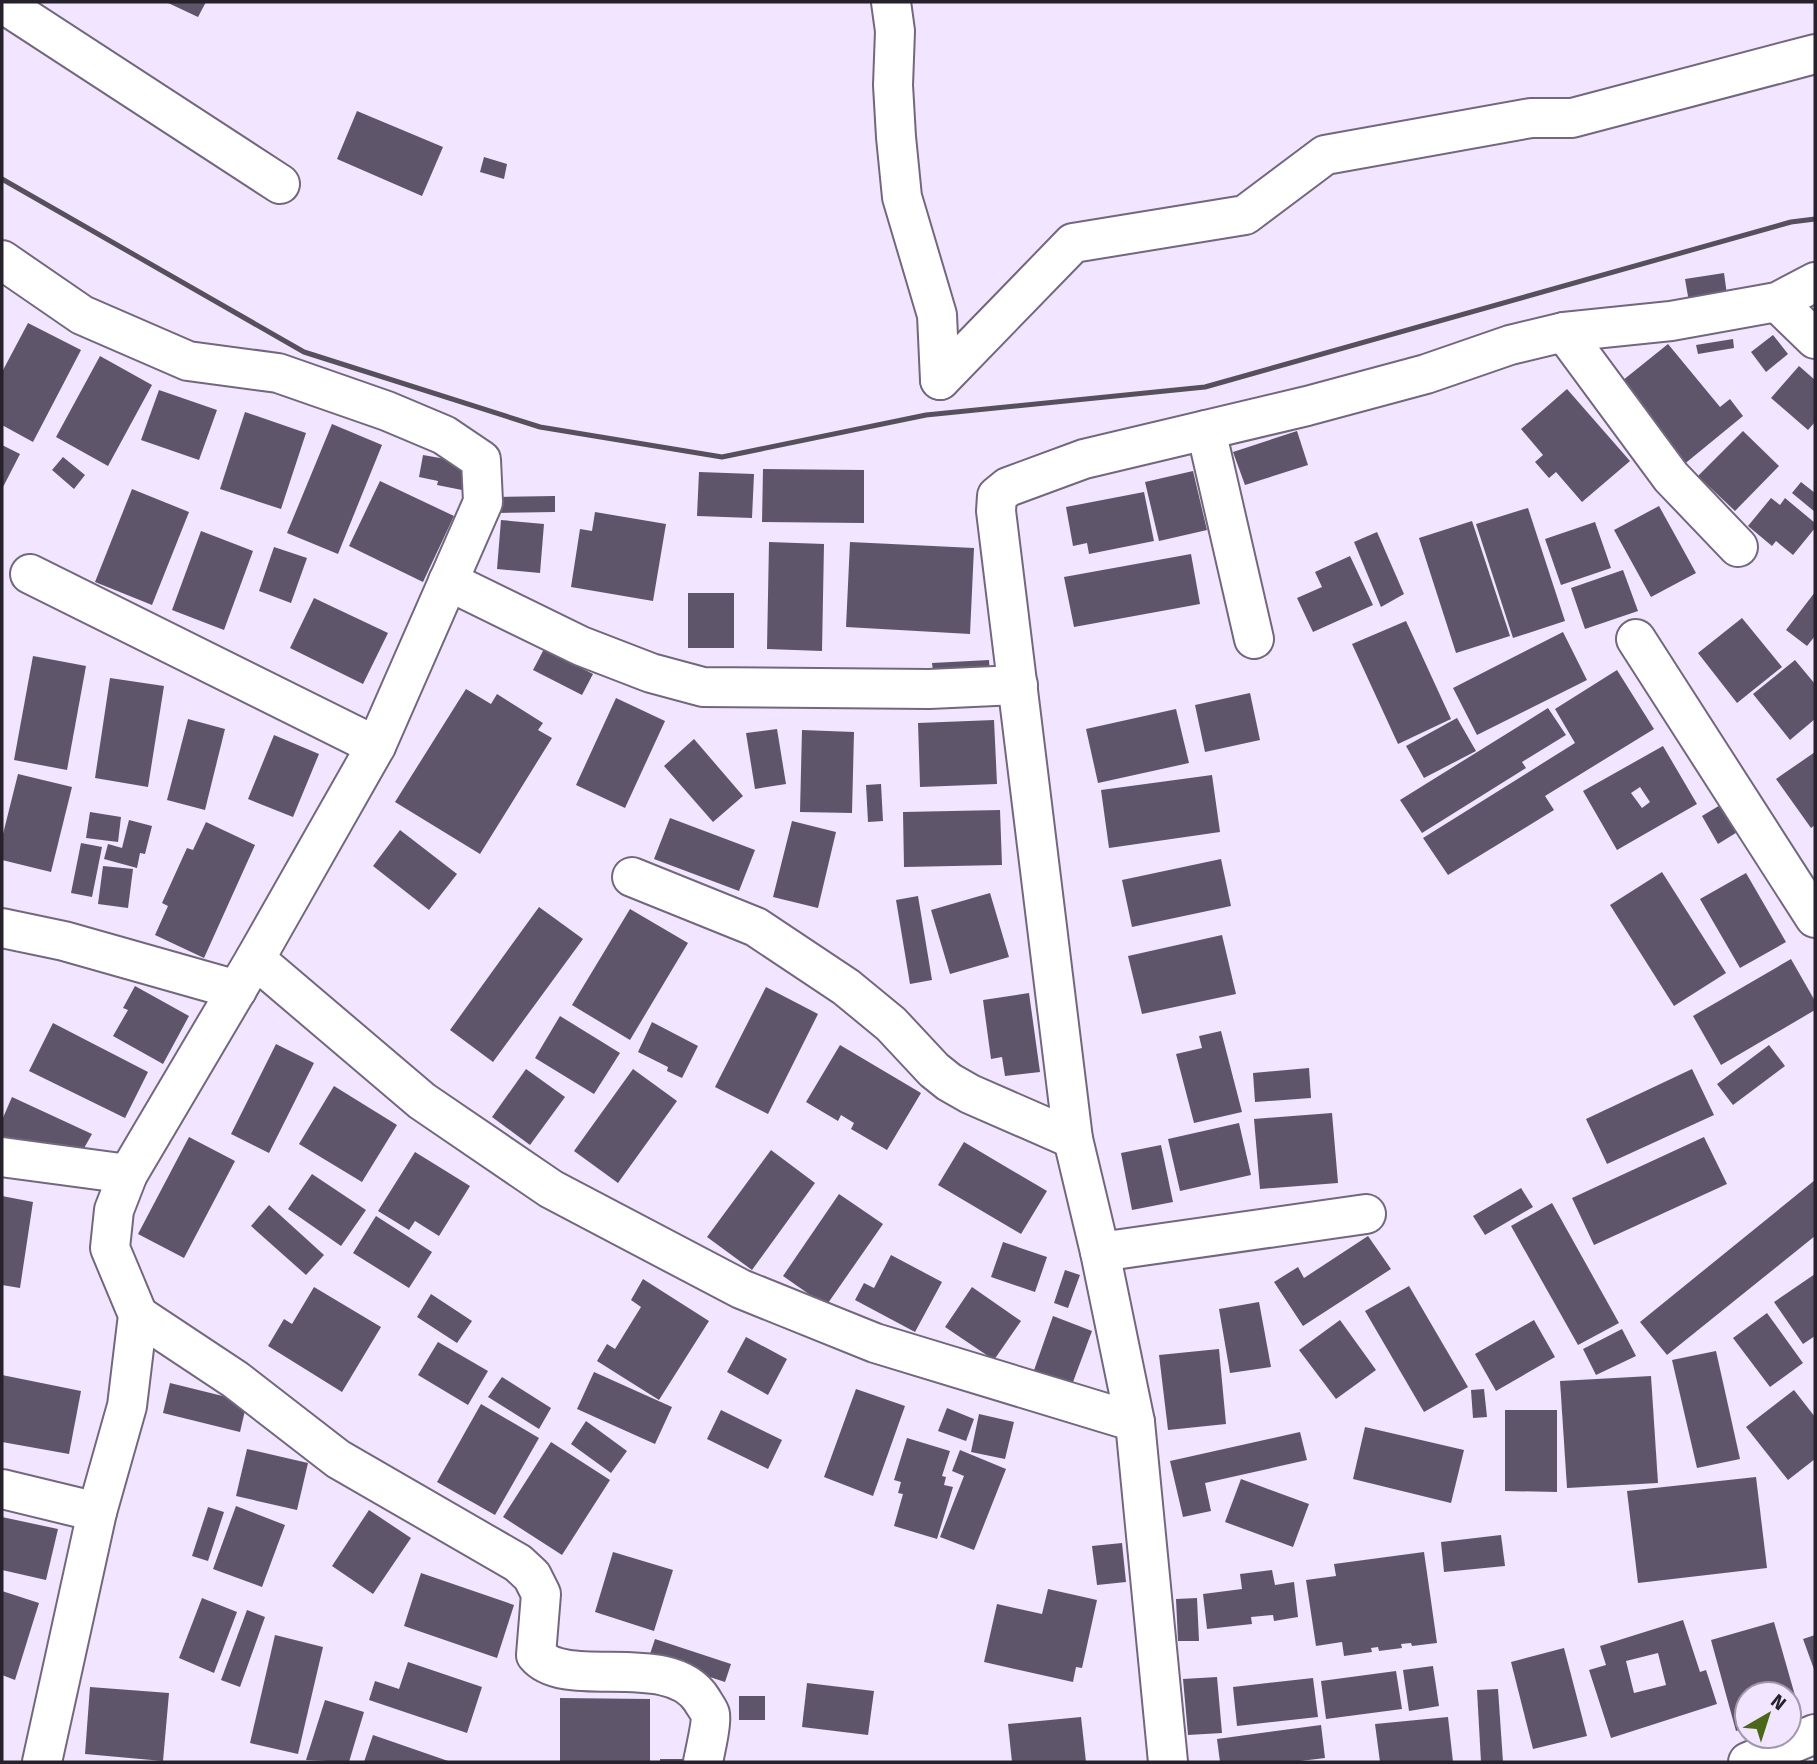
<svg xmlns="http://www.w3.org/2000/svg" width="1817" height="1764" viewBox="0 0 1817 1764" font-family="'Fira Sans',sans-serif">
<rect width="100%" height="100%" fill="#f2e5ff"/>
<g fill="#5f556b" fill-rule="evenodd">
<polygon points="166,2 206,2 198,17"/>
<polygon points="357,111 443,147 422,196 337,159"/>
<polygon points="484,157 507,164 504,179 480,172"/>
<polygon points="1724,273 1727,295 1689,302 1685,279"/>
<polygon points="28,323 81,350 33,442 2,425 2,372"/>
<polygon points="1773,335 1788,354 1766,372 1751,352"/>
<polygon points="1733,339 1734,348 1698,354 1696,345"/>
<polygon points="1668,344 1720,407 1730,399 1743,416 1682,466 1617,385"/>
<polygon points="100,356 152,385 108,466 56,437"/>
<polygon points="1799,366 1815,380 1815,422 1808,430 1771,398"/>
<polygon points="1567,389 1630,461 1582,502 1556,472 1549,478 1535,462 1543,455 1521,429"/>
<polygon points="159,390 217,410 199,460 141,440"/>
<polygon points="245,412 306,433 281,509 220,489"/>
<polygon points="332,424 382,445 338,554 287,533"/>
<polygon points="1297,431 1308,465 1245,485 1233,452"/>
<polygon points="1743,431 1779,466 1735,511 1698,476"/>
<polygon points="2,445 20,454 2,489"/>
<polygon points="423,455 468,463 462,490 437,485 438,481 419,477"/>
<polygon points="63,457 85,475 74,489 52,470"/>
<polygon points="763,469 864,470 864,523 762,522"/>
<polygon points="1193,471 1207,530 1159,541 1145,482"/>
<polygon points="699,472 754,474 752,518 697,516"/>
<polygon points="380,481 454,516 423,582 349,546"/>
<polygon points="1801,482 1815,493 1815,512 1792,493"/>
<polygon points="132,489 189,512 152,605 95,582"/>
<polygon points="1144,492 1154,541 1089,554 1087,543 1073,546 1066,507"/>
<polygon points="555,496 555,512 496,513 496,497"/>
<polygon points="1771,498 1780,505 1785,498 1815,523 1815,528 1793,555 1776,541 1772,546 1748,526"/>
<polygon points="1659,506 1696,573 1651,597 1614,530"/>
<polygon points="1528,508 1565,621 1513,638 1476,524"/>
<polygon points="595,512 666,524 653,601 571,587 580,529 592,531"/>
<polygon points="501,520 544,524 540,573 497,569"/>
<polygon points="1472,521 1510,636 1456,653 1419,538"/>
<polygon points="1595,522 1611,568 1561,585 1545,539"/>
<polygon points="201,531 253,551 224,630 172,610"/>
<polygon points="1377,532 1404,594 1381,607 1354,542"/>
<polygon points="769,542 824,544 822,651 767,649"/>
<polygon points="850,542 974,548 970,634 846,627"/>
<polygon points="274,547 307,558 291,603 259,591"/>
<polygon points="1191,554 1200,604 1074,627 1064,577"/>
<polygon points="1350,556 1373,605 1313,632 1297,598 1322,587 1315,572"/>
<polygon points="1623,570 1638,611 1585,629 1571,588"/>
<polygon points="1815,592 1815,636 1807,646 1786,630"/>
<rect x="688" y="593" width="46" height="55"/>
<polygon points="314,598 388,633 363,684 290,648"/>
<polygon points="1742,618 1782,667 1737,703 1698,653"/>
<polygon points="1406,621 1451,719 1398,744 1352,644"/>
<polygon points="1563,632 1587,680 1477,735 1453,688"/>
<polygon points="544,649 593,674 582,695 533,670"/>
<polygon points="33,656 86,666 67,770 14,760"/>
<polygon points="989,660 990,675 934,679 932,663"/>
<polygon points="1795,660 1815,684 1815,719 1790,740 1753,694"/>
<polygon points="1617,670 1654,729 1545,796 1554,810 1448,875 1423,838 1575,743 1555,709"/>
<polygon points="110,678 164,686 148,787 95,778"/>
<polygon points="466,689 491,704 497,694 543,723 538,730 552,738 480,854 395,802"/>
<polygon points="1250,693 1260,740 1205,752 1195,705"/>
<polygon points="616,698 665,721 625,808 576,785"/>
<polygon points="1548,708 1566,735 1522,762 1526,768 1422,833 1400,800"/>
<polygon points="1176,709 1189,763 1098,783 1086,729"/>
<polygon points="1457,718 1476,751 1424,778 1406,746"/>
<polygon points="188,719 225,729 205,810 167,800"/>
<polygon points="994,720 997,784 920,787 918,723"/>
<polygon points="777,729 786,784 755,789 746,733"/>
<polygon points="802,730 854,732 852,813 800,812"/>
<polygon points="274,735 319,754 293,817 248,799"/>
<polygon points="694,739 743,796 713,822 664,766"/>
<path d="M 1663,746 L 1697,804 L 1617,850 L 1583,791 ZM 1640,787 L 1650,802 L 1642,808 L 1631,793 Z"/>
<polygon points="1815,752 1815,825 1811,828 1776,779"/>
<polygon points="18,774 72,787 51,872 2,860 2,838"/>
<polygon points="1212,775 1220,832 1109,848 1101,790"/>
<polygon points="881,784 883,821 868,822 866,785"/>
<polygon points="1722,804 1739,831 1718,844 1702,816"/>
<polygon points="1000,810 1002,865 904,867 903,812"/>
<polygon points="90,812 121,817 118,842 86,838"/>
<polygon points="670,818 755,850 739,891 654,859"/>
<polygon points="129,820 152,826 145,854 140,853 137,868 104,859 108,844 122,848"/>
<polygon points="792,821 836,832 818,908 773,897"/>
<polygon points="206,822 255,845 204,958 155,935 168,906 162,903 187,848 193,850"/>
<polygon points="400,830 457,874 429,910 373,866"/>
<polygon points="81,843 102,847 92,897 71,893"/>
<polygon points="1221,859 1231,906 1132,927 1122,880"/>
<polygon points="103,866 133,869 128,908 98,904"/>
<polygon points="1662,872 1726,973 1674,1006 1610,905"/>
<polygon points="1746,873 1786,942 1740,968 1700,899"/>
<polygon points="990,893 1009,957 950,974 931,910"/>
<polygon points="918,896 932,980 910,984 896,900"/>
<polygon points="539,907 583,939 493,1062 450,1030"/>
<polygon points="630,909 688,943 630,1040 572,1005"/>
<polygon points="1222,935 1236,994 1142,1014 1128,956"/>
<polygon points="1791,959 1815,1001 1815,1010 1721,1065 1693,1016"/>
<polygon points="135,986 189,1016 163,1064 113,1036 128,1010 123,1008"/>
<polygon points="766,987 818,1014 768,1114 715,1087"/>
<polygon points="1029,993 1040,1072 1005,1076 1002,1057 991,1059 983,1000"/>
<polygon points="560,1016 620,1053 594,1094 535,1058"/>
<polygon points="652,1022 698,1046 682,1078 667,1071 668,1067 638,1052"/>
<polygon points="53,1023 148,1072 125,1118 29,1071"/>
<polygon points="1221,1031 1242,1112 1194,1123 1176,1054 1202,1048 1199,1036"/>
<polygon points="276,1044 314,1063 269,1153 231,1134"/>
<polygon points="840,1045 921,1093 887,1150 851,1129 854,1123 841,1115 838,1121 806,1102"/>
<polygon points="1769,1045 1785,1066 1733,1105 1717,1084"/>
<polygon points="1309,1068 1311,1098 1255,1102 1253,1073"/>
<polygon points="526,1069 565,1097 530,1145 492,1117"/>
<polygon points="633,1069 677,1101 618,1183 574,1151"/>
<polygon points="1692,1069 1714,1115 1607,1164 1586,1119"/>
<polygon points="334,1086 397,1125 362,1182 299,1144"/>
<polygon points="12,1097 92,1134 78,1159 2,1141 2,1120"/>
<polygon points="1332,1113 1338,1183 1260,1189 1254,1119"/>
<polygon points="1239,1123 1251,1175 1180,1191 1168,1139"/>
<polygon points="189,1137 235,1161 184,1258 138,1234"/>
<polygon points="1704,1137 1727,1184 1594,1245 1572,1198"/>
<polygon points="964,1142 1047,1191 1021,1234 938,1185"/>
<polygon points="1161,1145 1173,1202 1132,1210 1121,1153"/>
<polygon points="771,1150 815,1183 752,1270 707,1237"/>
<polygon points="415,1152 470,1186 439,1236 415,1221 409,1230 378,1211"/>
<polygon points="312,1174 366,1210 341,1246 288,1209"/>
<polygon points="1815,1180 1815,1236 1667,1355 1640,1322"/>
<polygon points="1521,1188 1533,1207 1485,1235 1473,1216"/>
<polygon points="839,1194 883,1224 826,1306 783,1276"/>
<polygon points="2,1196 33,1202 20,1288 2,1285"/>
<polygon points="1552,1203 1619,1323 1578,1345 1511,1226"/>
<polygon points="269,1205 324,1255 306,1275 251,1226"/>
<polygon points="376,1216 432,1252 409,1288 353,1253"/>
<polygon points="1368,1236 1391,1269 1303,1326 1274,1282 1298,1267 1304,1278"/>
<polygon points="1003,1242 1047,1257 1035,1292 991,1277"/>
<polygon points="891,1255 942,1282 915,1332 855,1300 864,1283 874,1288"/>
<polygon points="1065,1270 1080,1275 1068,1308 1054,1303"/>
<polygon points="1815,1274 1815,1336 1803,1344 1774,1302"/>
<polygon points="643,1279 709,1321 659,1400 597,1361 607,1344 615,1349 641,1307 631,1300"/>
<polygon points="1409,1286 1468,1387 1424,1412 1365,1311"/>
<polygon points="314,1287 381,1327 342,1392 268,1346 284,1319 292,1324"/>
<polygon points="972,1287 1021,1321 994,1360 945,1327"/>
<polygon points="431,1294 472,1321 457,1343 417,1317"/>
<polygon points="1259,1302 1271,1367 1230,1373 1219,1309"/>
<polygon points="1767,1313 1803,1363 1770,1387 1733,1338"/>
<polygon points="1053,1316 1092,1331 1070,1390 1032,1376"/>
<polygon points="1340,1320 1376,1370 1336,1399 1299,1350"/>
<polygon points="1534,1320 1555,1357 1496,1391 1475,1354"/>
<polygon points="1622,1329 1636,1356 1596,1375 1583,1349"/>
<polygon points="746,1337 787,1359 768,1395 727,1372"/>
<polygon points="438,1342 488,1371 468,1405 418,1375"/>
<polygon points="1219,1349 1226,1424 1168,1430 1159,1355"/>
<polygon points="1716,1351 1740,1459 1697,1468 1672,1360"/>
<polygon points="594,1372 672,1407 655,1444 577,1409"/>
<polygon points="2,1375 81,1391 69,1454 2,1442"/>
<polygon points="1651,1376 1658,1483 1567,1488 1560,1381"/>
<polygon points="502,1377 551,1408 539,1429 488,1397"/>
<polygon points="170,1383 247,1402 240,1432 163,1413"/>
<polygon points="856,1389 905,1406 873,1496 824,1477"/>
<polygon points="1484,1389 1487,1417 1473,1418 1471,1390"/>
<polygon points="1794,1390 1815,1417 1815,1459 1788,1480 1746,1427"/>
<polygon points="481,1404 539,1438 495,1515 437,1482"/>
<polygon points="947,1408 974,1419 966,1441 938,1431"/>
<polygon points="721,1410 782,1440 768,1469 707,1439"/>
<polygon points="1505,1410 1557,1410 1557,1492 1505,1491"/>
<polygon points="979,1414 1014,1422 1005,1459 971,1452"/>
<polygon points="586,1421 627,1451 611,1473 571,1444"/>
<polygon points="1365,1427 1464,1450 1451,1503 1353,1479"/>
<polygon points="1300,1432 1307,1460 1205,1483 1211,1511 1183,1517 1170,1461"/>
<polygon points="907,1438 950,1451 942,1476 946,1477 944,1485 953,1487 937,1539 894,1526 903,1494 898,1493 901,1482 894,1480"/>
<polygon points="551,1442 610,1480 562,1555 503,1517"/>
<polygon points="247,1449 308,1463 297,1510 236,1496"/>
<polygon points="960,1450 1006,1469 974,1550 940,1537 964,1476 952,1471"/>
<polygon points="1756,1477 1767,1568 1638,1583 1627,1491"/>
<polygon points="1241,1479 1309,1504 1293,1547 1225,1522"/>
<polygon points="236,1506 285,1525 262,1587 213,1569"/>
<polygon points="208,1507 224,1512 208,1561 192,1556"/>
<polygon points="369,1510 411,1538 373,1594 332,1566"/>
<polygon points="2,1517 58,1529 46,1580 2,1570"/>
<polygon points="1501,1535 1505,1566 1444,1572 1441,1542"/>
<polygon points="1122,1543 1126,1582 1097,1585 1092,1546"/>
<polygon points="613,1552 673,1570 654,1631 595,1612"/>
<polygon points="1424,1552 1437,1643 1412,1646 1411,1643 1401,1644 1402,1648 1379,1651 1378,1647 1371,1648 1372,1652 1344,1656 1342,1642 1316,1646 1306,1580 1336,1576 1334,1564"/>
<polygon points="1272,1570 1275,1585 1294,1582 1298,1617 1274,1621 1273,1615 1251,1617 1252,1624 1207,1629 1203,1594 1242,1589 1240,1574"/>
<polygon points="421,1573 514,1605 497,1658 404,1626"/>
<polygon points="1048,1589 1097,1600 1082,1668 1076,1667 1073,1682 984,1662 997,1604 1042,1614"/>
<polygon points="2,1591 39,1603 15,1680 2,1675"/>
<polygon points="202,1598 237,1612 214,1673 179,1658"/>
<polygon points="1197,1598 1199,1641 1178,1641 1176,1599"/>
<polygon points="247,1610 265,1617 240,1687 221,1680"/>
<path d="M 1683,1620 L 1700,1672 L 1706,1670 L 1717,1704 L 1611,1738 L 1589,1670 L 1606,1665 L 1600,1646 ZM 1658,1653 L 1666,1685 L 1634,1693 L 1626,1661 Z"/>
<polygon points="1774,1622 1800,1713 1789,1716 1789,1694 1747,1694 1747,1728 1736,1731 1711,1640"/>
<polygon points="275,1635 323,1647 298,1754 250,1743"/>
<polygon points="1815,1635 1815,1672 1803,1639"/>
<polygon points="655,1639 731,1664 725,1682 649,1657"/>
<polygon points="1564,1648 1587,1736 1533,1749 1511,1662"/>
<polygon points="408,1662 482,1687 467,1733 369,1700 375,1681 399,1689"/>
<polygon points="1433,1666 1439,1706 1409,1711 1403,1670"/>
<polygon points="1396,1671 1402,1709 1326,1719 1321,1681"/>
<polygon points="1217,1677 1222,1733 1188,1735 1183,1679"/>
<polygon points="1313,1678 1318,1717 1237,1726 1233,1687"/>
<polygon points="807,1683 874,1691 868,1735 802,1727"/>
<polygon points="90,1687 169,1693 163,1761 85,1754"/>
<polygon points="1498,1689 1503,1762 1481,1762 1477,1690"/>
<rect x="739" y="1696" width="26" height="24"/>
<polygon points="560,1698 650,1699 650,1762 560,1762"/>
<polygon points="325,1700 364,1712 349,1762 306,1760"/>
<polygon points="1081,1717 1086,1762 1012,1762 1008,1724"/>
<polygon points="1448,1717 1453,1762 1380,1762 1375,1724"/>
<polygon points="1321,1725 1325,1758 1292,1762 1220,1762 1217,1739"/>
<polygon points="373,1735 451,1762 364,1762"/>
<rect x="660" y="1759" width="27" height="3"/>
</g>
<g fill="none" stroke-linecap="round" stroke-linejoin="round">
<defs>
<g id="minor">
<polyline points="891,2 895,31 893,85 896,137 902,197 937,315 940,380"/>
<polyline points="2,3 280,184"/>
<polyline points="2,260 82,315 188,361 278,373 387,411 444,435 481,460 483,502 376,746 255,959 128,1174 114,1210 110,1248 138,1315 127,1406 97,1512 42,1762"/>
<polyline points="1777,302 1815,339"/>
<polyline points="1564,332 1671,477 1738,547"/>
<polyline points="940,380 1073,243 1245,215 1325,155 1531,118 1572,118 1815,54"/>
<polyline points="1206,430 1254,639"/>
<polyline points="30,574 376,746"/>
<polyline points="448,581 581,646 651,673 703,687 929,689 1018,685"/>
<polyline points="1636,639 1815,918"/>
<polyline points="632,877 756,927 846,987 891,1024 934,1070 949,1082 970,1094 1073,1139"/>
<polyline points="2,928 64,941 237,990"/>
<polyline points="255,959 422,1101 551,1189 741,1289 875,1343 1135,1422"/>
<polyline points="2,1157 128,1174"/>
<polyline points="1100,1252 1366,1214"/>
<path d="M 138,1315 L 236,1380 L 338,1459 L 518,1563 L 532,1576 L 541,1594 L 536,1655 C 566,1691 670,1649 702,1700 C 704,1704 709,1710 710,1714 C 712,1722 705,1752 703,1762"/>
<polyline points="2,1489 97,1512"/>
<polyline points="1168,1762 1135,1422 1100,1252 1073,1139 996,511 997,496 1008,487 1084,459 1307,406 1426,374 1510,345 1564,332 1671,321 1777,302 1815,282"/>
<polyline points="1748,1762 1815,1734"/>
</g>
</defs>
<use href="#minor" stroke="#72677d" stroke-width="42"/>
<use href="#minor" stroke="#fff" stroke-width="38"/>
<polyline stroke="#564f5c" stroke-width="5" points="2,179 304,352 540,427 722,457 926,415 1205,387 1791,222 1815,219"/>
</g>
<rect width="1817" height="1764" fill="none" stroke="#26212a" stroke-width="7"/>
<g transform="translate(1768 1715) rotate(39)"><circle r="33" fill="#f2e5ff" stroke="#a097aa" stroke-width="2"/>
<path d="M0-5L12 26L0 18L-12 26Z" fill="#4b671a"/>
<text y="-10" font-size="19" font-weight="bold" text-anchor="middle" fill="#26212a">N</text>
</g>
</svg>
